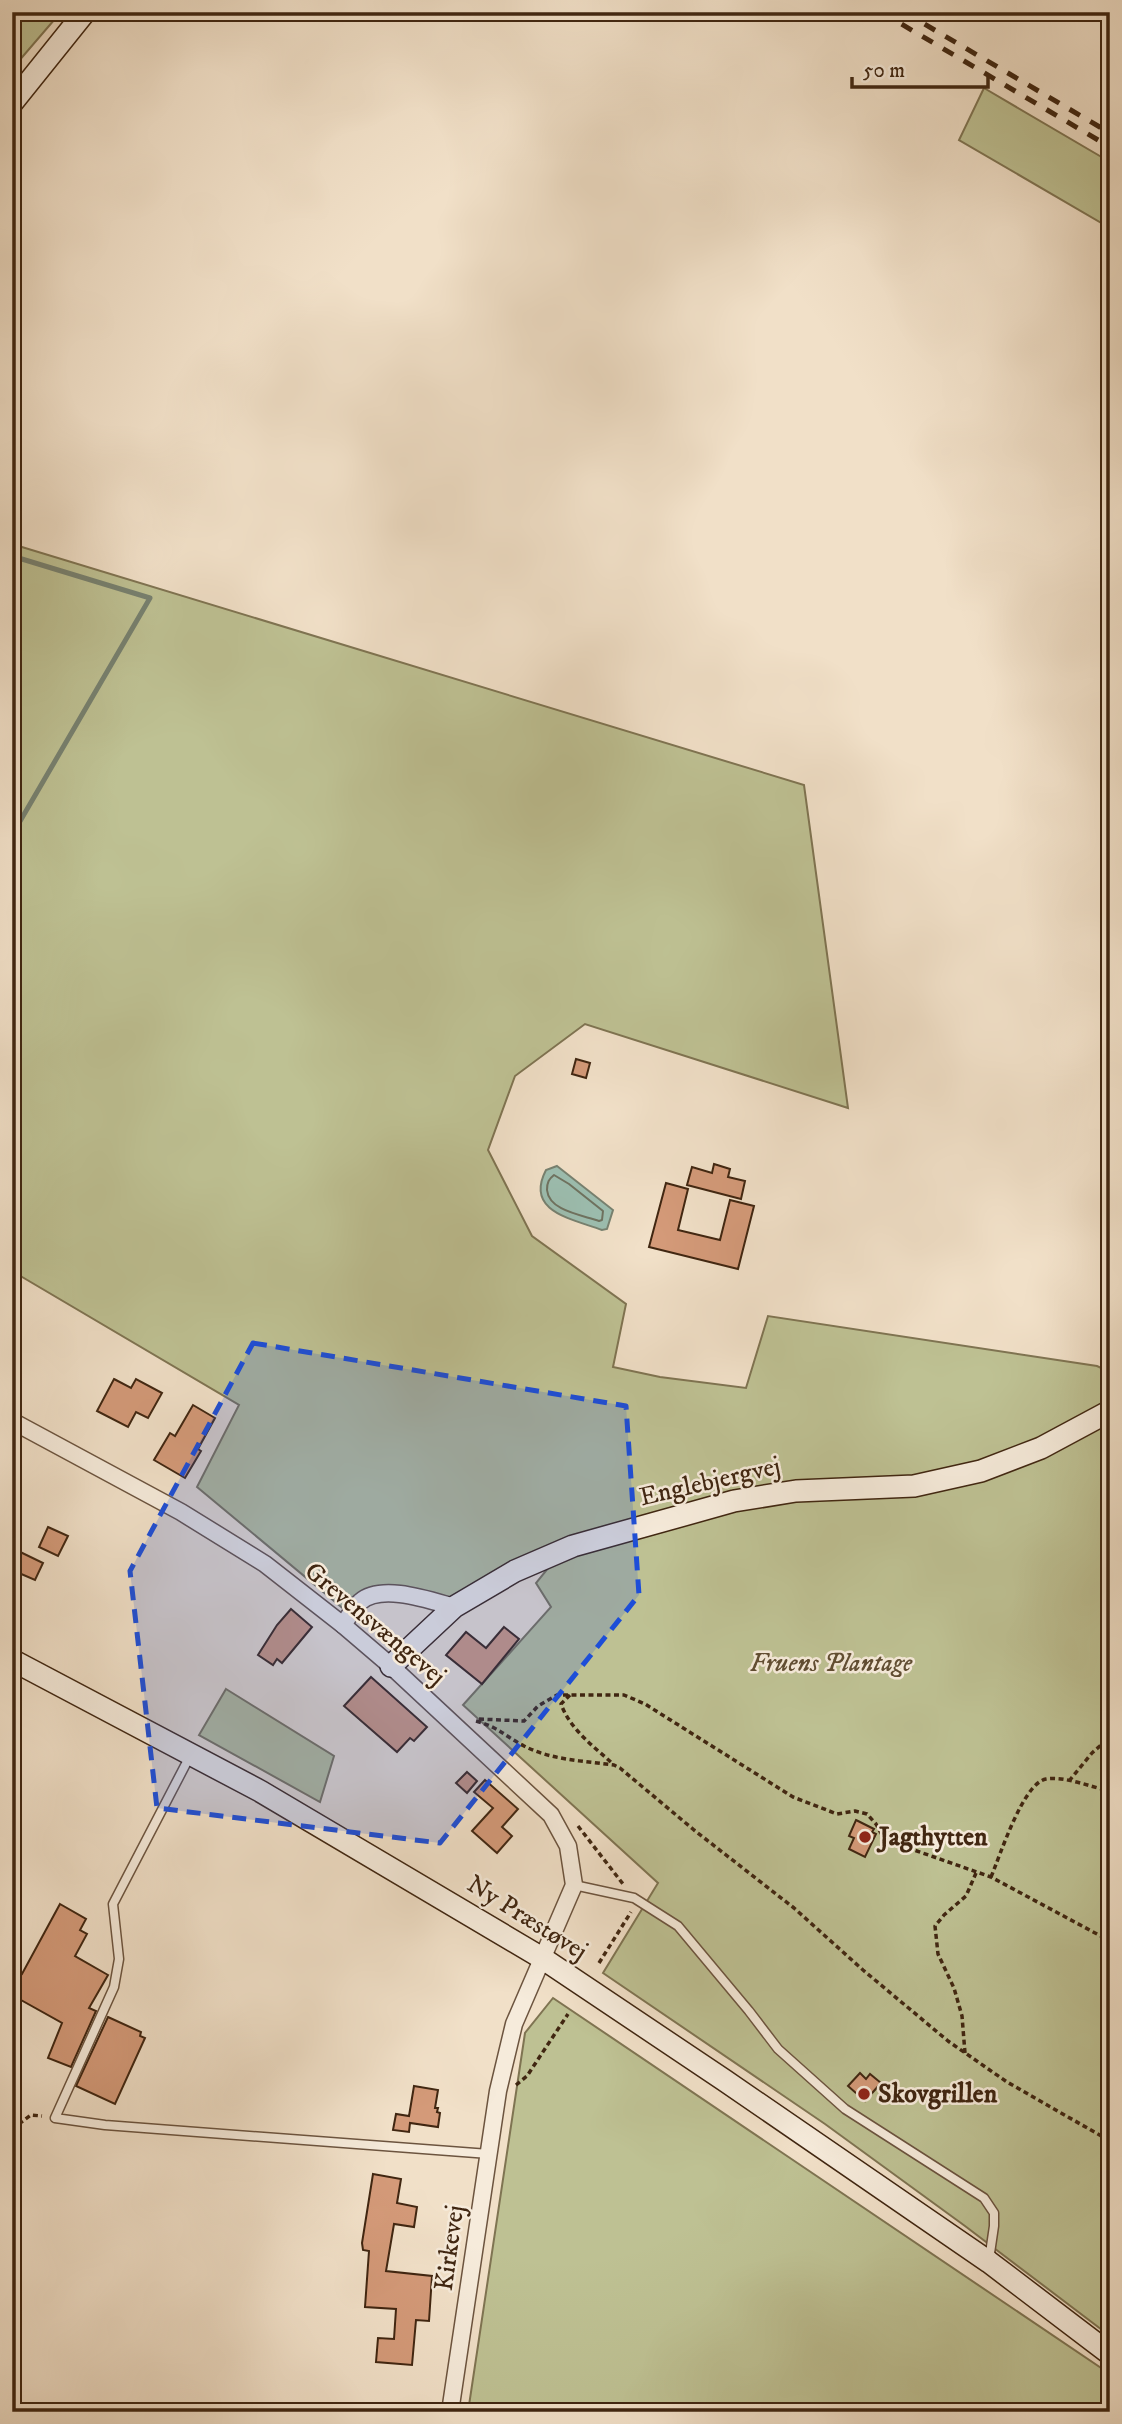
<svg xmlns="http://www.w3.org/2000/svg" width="1122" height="2424" viewBox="0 0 1122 2424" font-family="'IM FELL DW Pica',serif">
<rect width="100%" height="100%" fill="#f1e0c8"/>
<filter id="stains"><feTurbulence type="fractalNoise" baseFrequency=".00286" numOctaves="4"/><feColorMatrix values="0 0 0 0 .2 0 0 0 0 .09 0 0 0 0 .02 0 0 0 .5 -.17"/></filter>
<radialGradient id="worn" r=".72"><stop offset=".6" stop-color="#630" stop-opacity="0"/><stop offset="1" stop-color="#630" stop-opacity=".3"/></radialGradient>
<g fill="#bec193" stroke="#7f7452" stroke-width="2">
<polygon points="12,12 61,12 12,69"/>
<polygon points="984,88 1110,162 1110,228 959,140"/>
<polygon points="12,544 804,785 848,1108 585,1024 515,1076 488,1150 532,1236 626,1304 613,1367 660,1377 746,1388 768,1316 1097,1366 1110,1372 1110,2336 965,2226 825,2124 603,1973 658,1883 463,1705 551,1607 536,1583 574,1536 455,1598 387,1586 359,1593 345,1610 197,1487 239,1405 12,1271"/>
<polygon points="226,1689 334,1756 320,1802 199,1735"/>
<polygon points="553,1998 1110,2374 1110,2412 468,2412 525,2033"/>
</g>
<path fill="#9cbeb0" stroke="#778170" stroke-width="2" d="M 557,1166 L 613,1210 L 607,1229 L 602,1230 C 573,1219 524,1212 546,1170 Z"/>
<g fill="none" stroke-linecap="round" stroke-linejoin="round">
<path stroke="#6e7260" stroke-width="2" d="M 554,1175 L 569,1184 L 603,1211 L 602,1220 L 599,1221 C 582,1215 549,1211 547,1190 C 547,1182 549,1179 554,1175 Z"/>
<polyline stroke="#778170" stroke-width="5" points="12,556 150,598 12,835"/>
</g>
<g fill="#d49a79" stroke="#402611" stroke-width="2">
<polygon points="576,1059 590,1063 586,1078 572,1074"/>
<polygon points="714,1164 730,1169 728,1177 745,1181 741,1199 687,1185 692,1167 712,1173"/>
<polygon points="666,1183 688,1189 678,1230 720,1240 730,1200 754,1206 738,1269 649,1247"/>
<polygon points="114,1379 131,1388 136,1379 162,1393 148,1418 136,1412 128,1427 97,1411"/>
<polygon points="193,1405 215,1418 198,1449 201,1451 185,1478 154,1460 170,1433 175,1436"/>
<polygon points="48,1527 68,1536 58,1556 39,1547"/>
<polygon points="12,1548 43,1563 35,1580 12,1570"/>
<polygon points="291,1609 312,1627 282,1663 277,1659 273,1665 258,1655 277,1625"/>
<polygon points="504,1627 519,1639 482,1684 446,1655 466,1632 486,1648"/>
<polygon points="371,1677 427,1727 414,1741 410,1738 397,1752 344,1706"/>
<polygon points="467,1772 477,1781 467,1793 456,1783"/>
<polygon points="485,1780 518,1809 502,1827 512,1836 497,1853 472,1831 493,1808 474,1792"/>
<polygon points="856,1820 874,1829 872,1832 876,1834 865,1857 849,1849 854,1838 849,1836"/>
<polygon points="60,1904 86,1919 80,1930 87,1934 75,1956 108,1975 89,2008 96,2011 71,2067 48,2058 62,2023 12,1995 12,1969 22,1974"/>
<polygon points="108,2017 141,2032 140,2036 145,2038 115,2104 76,2086"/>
<polygon points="860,2073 866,2079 870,2074 881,2083 865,2101 848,2086"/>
<polygon points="414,2086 438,2090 435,2108 438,2108 437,2112 440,2113 438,2127 410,2123 409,2132 393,2130 396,2114 409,2116"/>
<polygon points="373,2174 401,2179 397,2203 417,2207 414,2227 394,2224 386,2271 432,2276 429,2321 416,2320 412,2365 376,2362 378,2338 394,2339 396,2309 365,2307 369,2251 363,2250 362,2243"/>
</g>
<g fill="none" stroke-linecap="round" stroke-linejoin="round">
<defs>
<g id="lane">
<polyline points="190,1756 113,1904 119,1959 114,1987 55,2118 105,2125 489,2154"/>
<polyline points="574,1885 634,1898 678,1926 749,2011 778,2049 845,2109 984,2198 994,2213 994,2226 989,2260"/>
</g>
<g id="street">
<polyline points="12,1421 181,1512 265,1564 343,1625 391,1666 551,1815 568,1846 574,1885 514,2024 498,2091 450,2412"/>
<path d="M 343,1625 C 348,1618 353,1608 360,1602 C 381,1583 429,1600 454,1607"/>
</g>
<g id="secondary">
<polyline points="12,103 85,12"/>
<polyline points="12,1660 260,1791 542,1958 724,2080 989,2262 1110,2354"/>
<polyline points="391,1666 454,1607 515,1571 573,1546 734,1501 796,1491 914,1486 981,1471 1041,1448 1110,1411"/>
</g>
</defs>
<use href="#lane" stroke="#6c543f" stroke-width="11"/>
<use href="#street" stroke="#6c543f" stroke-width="19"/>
<use href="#secondary" stroke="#402611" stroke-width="24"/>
<g stroke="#402611" stroke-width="3.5" stroke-dasharray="5 3.5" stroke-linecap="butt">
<path d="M 570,1695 L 561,1704 C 570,1729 593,1746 612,1763"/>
<polyline points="479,1719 524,1721 538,1706 557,1695 624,1695 645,1704 793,1797 837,1814 855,1811 867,1814 876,1824 882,1835 897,1844 991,1877 1110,1941"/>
<path d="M 476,1721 C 498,1727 505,1736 524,1746 C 551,1760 584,1761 614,1765 L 620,1768 L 694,1830 L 794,1908 L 863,1970 L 948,2041 L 1007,2082 L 1110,2141"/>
<polyline points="1069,1781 1092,1753 1110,1737"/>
<polyline points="578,1826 623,1884"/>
<path d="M 991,1877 C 1000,1856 1023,1783 1046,1779 C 1066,1776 1090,1787 1110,1791"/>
<polyline points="599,1963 631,1912"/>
<polyline points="965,2053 962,2016 954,1988 938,1954 935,1926 944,1915 966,1896 976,1873"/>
<polyline points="516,2085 527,2076 568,2014"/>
<polyline points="12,2129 31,2115 42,2116"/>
</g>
<use href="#lane" stroke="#f6ebdb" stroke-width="8"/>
<use href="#street" stroke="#f6ebdb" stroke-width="16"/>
<use href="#secondary" stroke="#f6ebdb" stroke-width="21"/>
<g stroke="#402611" stroke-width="5" stroke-dasharray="12 12" stroke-linecap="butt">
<polyline points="881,12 1110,147"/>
<polyline points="904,12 1110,133"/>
</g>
</g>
<path fill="#1d4ed8" fill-opacity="0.2" stroke="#1d4ed8" stroke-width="5" stroke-dasharray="14 9" stroke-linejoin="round" d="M 253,1343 L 626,1406 L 639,1595 L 440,1843 L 157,1808 L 130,1571 Z"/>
<g fill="#8f2418" stroke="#f6ebdb" stroke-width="2.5">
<circle cx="865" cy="1837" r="7"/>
<circle cx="864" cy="2094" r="7"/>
</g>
<g text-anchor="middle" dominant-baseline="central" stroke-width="5" stroke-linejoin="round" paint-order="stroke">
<g font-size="26" fill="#402611" stroke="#f6ebdb">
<text transform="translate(710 1482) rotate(-13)">Englebjergvej</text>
<text transform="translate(375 1624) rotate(40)">Grevensvængevej</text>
<text transform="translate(527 1918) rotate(32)">Ny Præstøvej</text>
<text transform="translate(450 2248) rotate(-82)">Kirkevej</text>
</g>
<g font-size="26" font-style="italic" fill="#604d32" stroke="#f6ebdb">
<text x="831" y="1663">Fruens Plantage</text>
</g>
<g font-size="26" font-weight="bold" fill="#402611" stroke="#f6ebdb" text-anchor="start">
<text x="879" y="1837">Jagthytten</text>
<text x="878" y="2094">Skovgrillen</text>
</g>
</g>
<rect width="1122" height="2424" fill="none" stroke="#f1e0c8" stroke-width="42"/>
<rect x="14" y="14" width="1094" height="2396" fill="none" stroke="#402611" stroke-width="3.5"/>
<rect x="21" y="21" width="1080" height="2382" fill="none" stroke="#402611" stroke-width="2"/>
<path d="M852 77v10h136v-10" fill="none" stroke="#402611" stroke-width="3.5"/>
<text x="863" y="77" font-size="21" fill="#402611" stroke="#f6ebdb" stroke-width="5" paint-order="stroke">50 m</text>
<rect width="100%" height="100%" filter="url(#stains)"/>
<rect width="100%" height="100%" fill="url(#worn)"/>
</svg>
